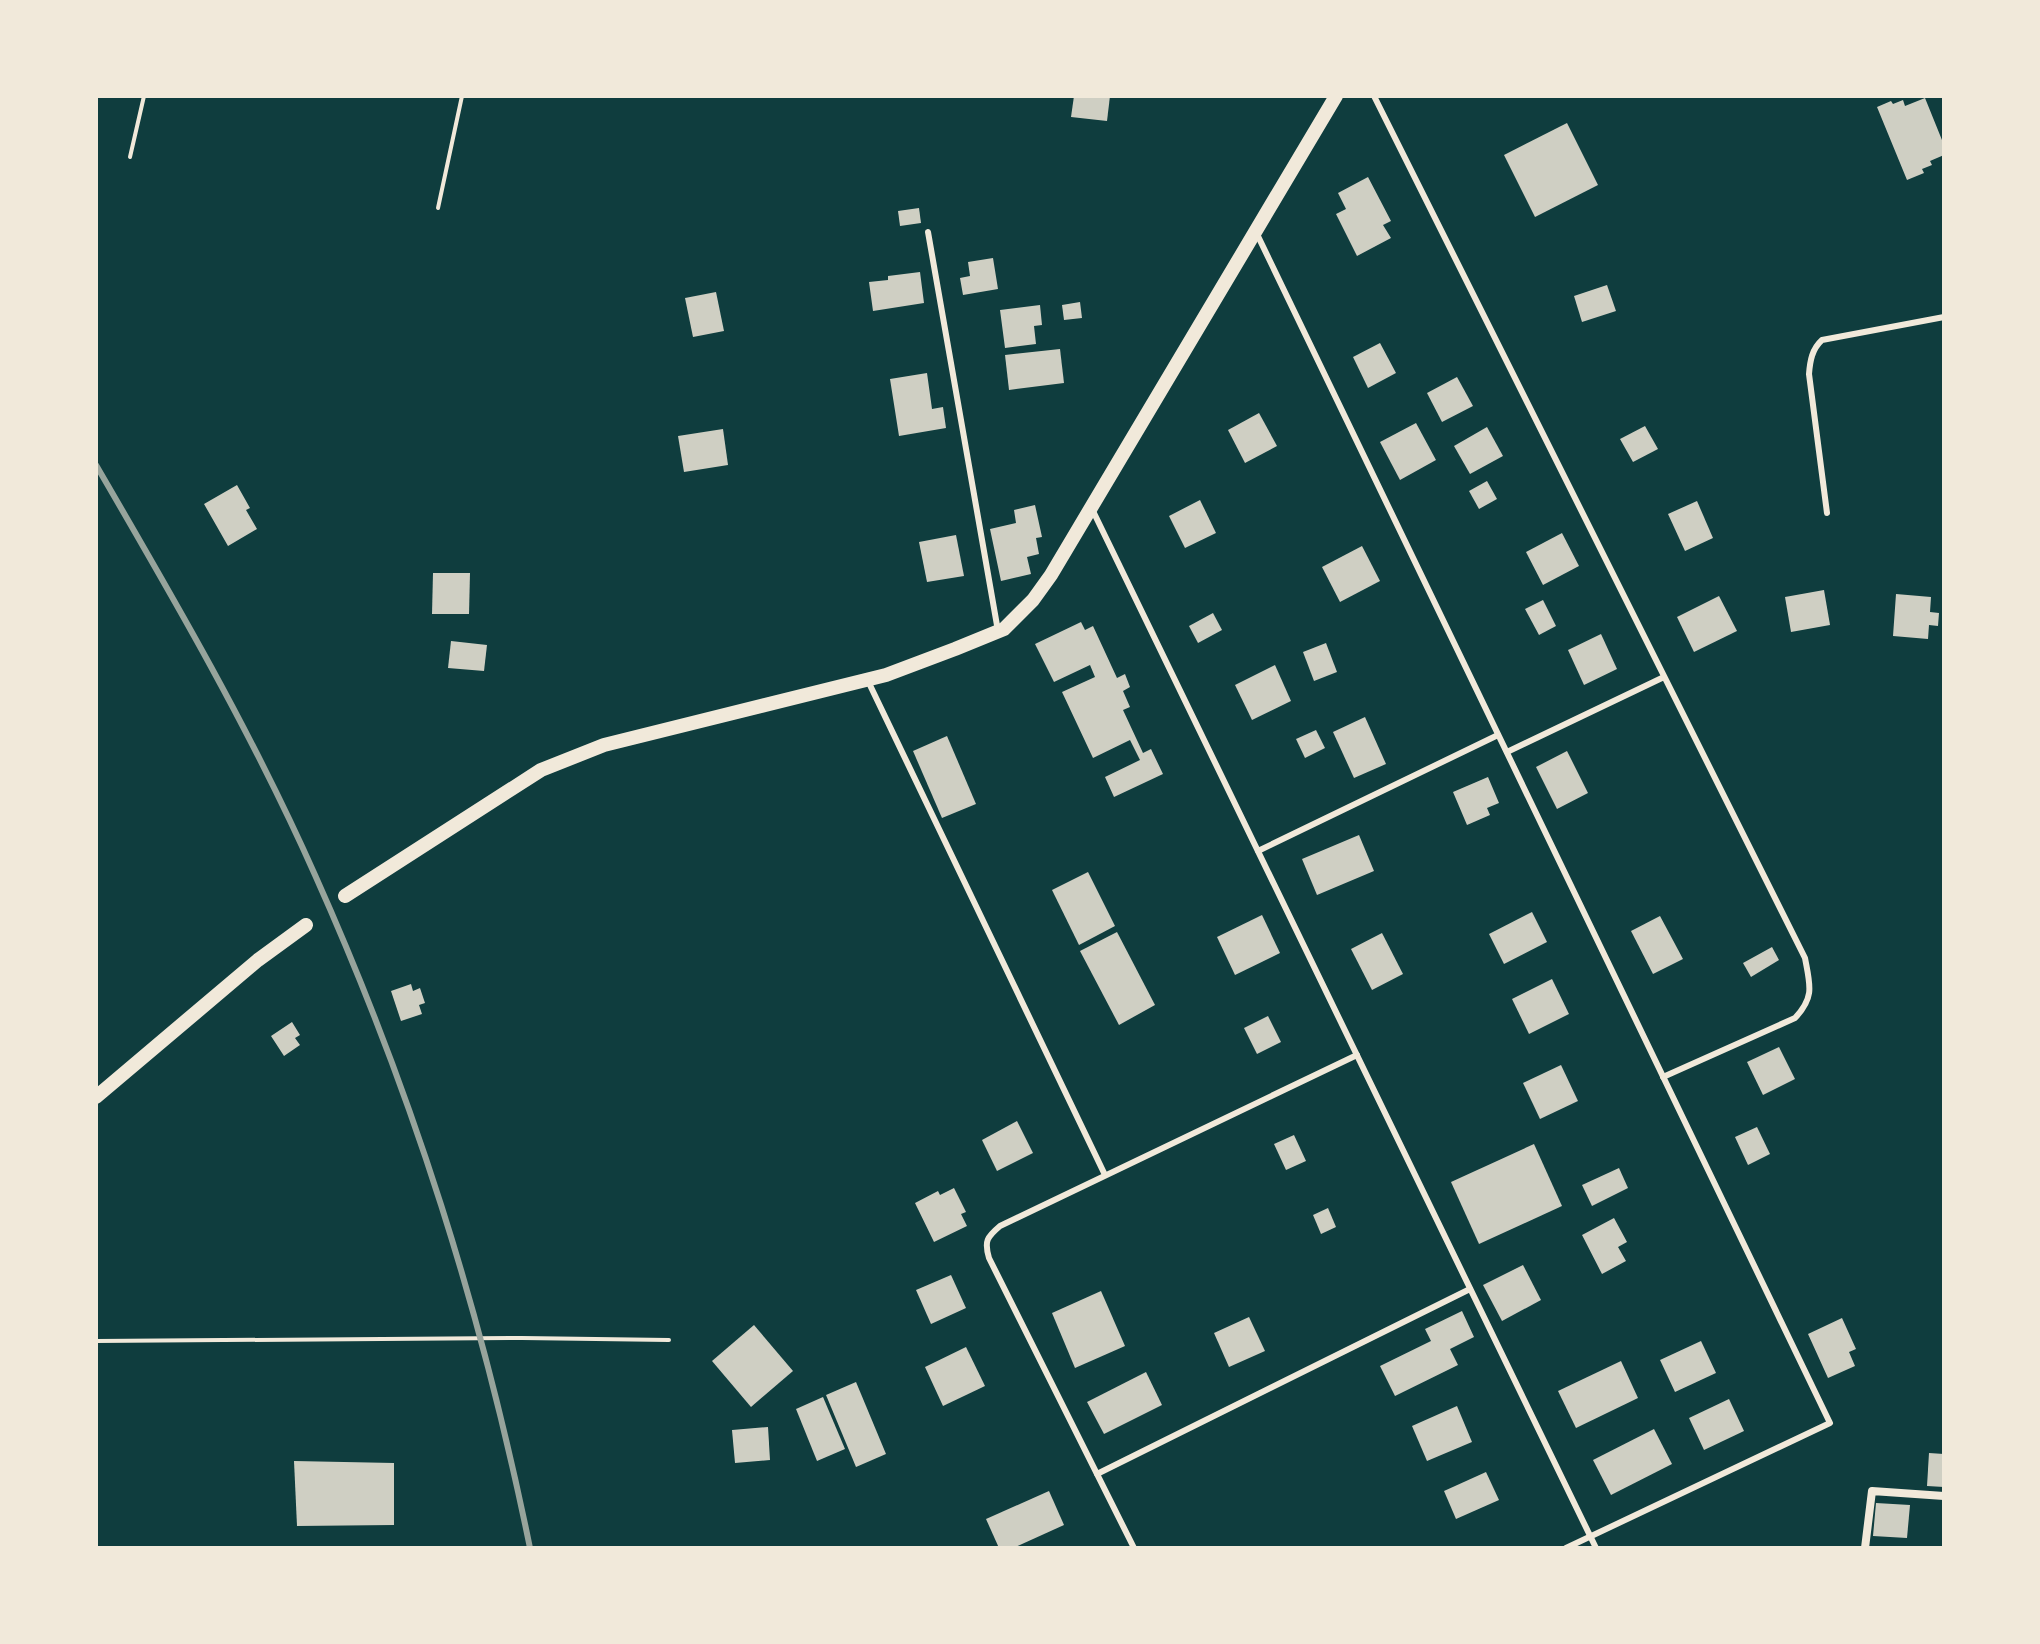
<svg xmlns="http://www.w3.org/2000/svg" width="2040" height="1644" viewBox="0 0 2040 1644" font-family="Overpass,sans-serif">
<rect width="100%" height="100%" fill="#0f3d3e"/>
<g fill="#cfcfc3">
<polygon points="1074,96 1110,96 1107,121 1071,117"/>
<polygon points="1925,98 1944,145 1944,155 1930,161 1932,165 1922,169 1924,173 1907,180 1877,107 1891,101 1893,104 1903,100 1905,106"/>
<polygon points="1567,123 1598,185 1535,217 1504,155"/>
<polygon points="1368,177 1391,221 1383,225 1391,238 1357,256 1336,214 1346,209 1338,193"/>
<polygon points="919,208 921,223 900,226 898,211"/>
<polygon points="993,258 998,289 963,295 960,278 970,276 968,262"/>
<polygon points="920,272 924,303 873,311 869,282 888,280 888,276"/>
<polygon points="1607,285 1616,311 1582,322 1574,296"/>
<polygon points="716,292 724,331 693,337 685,298"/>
<polygon points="1080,302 1082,318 1064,320 1062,305"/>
<polygon points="1040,305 1042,325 1034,326 1036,344 1005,348 1000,310"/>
<polygon points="1380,343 1396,373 1368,388 1353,357"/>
<polygon points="1060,349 1064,383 1009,390 1005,355"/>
<polygon points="927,373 932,409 943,407 946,428 899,436 890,379"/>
<polygon points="1457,377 1473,406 1442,422 1427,393"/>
<polygon points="1259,413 1277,446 1245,463 1228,430"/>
<polygon points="1416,423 1436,460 1400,480 1380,442"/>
<polygon points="1645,426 1658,449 1633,462 1620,439"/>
<polygon points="1487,427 1503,456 1470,474 1454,446"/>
<polygon points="723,429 728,465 684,472 678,436"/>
<polygon points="1487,481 1497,499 1479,509 1469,491"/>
<polygon points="237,485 250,508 246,510 257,529 228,546 204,504"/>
<polygon points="1200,500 1216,533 1185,548 1169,516"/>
<polygon points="1697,501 1713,538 1685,551 1668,514"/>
<polygon points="1035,505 1042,537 1036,538 1039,554 1027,557 1031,574 1001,581 990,529 1016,523 1014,510"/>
<polygon points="1562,533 1579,566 1543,585 1526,552"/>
<polygon points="956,535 964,576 927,582 919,542"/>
<polygon points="1362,546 1380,581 1340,602 1322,567"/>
<polygon points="433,573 470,573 469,614 432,614"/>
<polygon points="1824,590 1830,625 1791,632 1785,597"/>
<polygon points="1896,594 1931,597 1930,612 1939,613 1938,626 1929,625 1928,639 1893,636"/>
<polygon points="1719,596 1737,631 1694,652 1677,617"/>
<polygon points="1543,600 1556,626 1539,635 1525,609"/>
<polygon points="1213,613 1222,630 1198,643 1189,626"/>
<polygon points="1081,622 1085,630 1093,626 1117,678 1125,674 1130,687 1123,691 1130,707 1123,710 1143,753 1151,749 1163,774 1114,797 1105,777 1140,760 1130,740 1093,758 1062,692 1095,677 1090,665 1054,682 1035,644"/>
<polygon points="1601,634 1617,669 1584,685 1568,650"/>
<polygon points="451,641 487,645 484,671 448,668"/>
<polygon points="1326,643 1337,672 1314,681 1303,652"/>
<polygon points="1275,665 1291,701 1252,720 1235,685"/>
<polygon points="1365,717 1386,764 1354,778 1333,732"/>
<polygon points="1316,730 1325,748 1305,758 1296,739"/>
<polygon points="947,736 976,804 942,818 913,751"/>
<polygon points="1567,751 1588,793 1557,809 1536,767"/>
<polygon points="1488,777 1499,803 1487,808 1490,815 1467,825 1453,792"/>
<polygon points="1359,835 1374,871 1317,895 1302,859"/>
<polygon points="1088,872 1115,926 1079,945 1052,890"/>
<polygon points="1532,912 1547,942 1504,964 1489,934"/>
<polygon points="1262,915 1280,953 1235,975 1217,937"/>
<polygon points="1660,916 1683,959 1653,974 1631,931"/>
<polygon points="1117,932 1155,1005 1119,1025 1080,951"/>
<polygon points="1382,933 1403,974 1372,990 1351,949"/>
<polygon points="1772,947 1779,960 1751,977 1743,963"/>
<polygon points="1552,979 1569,1014 1529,1034 1512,999"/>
<polygon points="411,984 413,991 420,988 425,1003 419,1005 422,1014 401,1021 391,991"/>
<polygon points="1268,1016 1281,1042 1257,1054 1244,1028"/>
<polygon points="292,1022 300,1035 295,1038 300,1045 284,1056 271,1036"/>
<polygon points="1779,1047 1795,1079 1763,1095 1747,1062"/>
<polygon points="1561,1065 1578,1101 1540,1119 1523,1083"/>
<polygon points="1017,1121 1033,1153 997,1171 982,1140"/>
<polygon points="1757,1127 1770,1154 1748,1165 1735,1137"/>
<polygon points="1294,1135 1306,1161 1286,1170 1274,1144"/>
<polygon points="1534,1144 1562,1206 1479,1244 1451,1182"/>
<polygon points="1619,1168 1628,1188 1592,1206 1582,1185"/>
<polygon points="954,1188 966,1212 961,1214 967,1226 934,1242 915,1203 938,1191 940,1195"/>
<polygon points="1328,1208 1336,1227 1321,1234 1313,1215"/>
<polygon points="1614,1218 1627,1242 1618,1247 1626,1261 1602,1274 1582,1235"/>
<polygon points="1523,1265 1541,1300 1502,1321 1483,1285"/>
<polygon points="951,1275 966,1308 931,1324 916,1290"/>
<polygon points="1101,1291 1125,1346 1075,1368 1052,1313"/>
<polygon points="1462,1311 1474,1337 1450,1349 1458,1365 1395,1396 1380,1366 1431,1341 1425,1329"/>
<polygon points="1249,1317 1265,1351 1229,1367 1214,1333"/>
<polygon points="1842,1318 1856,1349 1849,1352 1855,1366 1828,1378 1808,1334"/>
<polygon points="754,1325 793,1371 751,1407 712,1361"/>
<polygon points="1701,1341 1716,1373 1675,1392 1660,1360"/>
<polygon points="966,1347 985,1386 943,1406 925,1367"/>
<polygon points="1621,1361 1638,1398 1576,1428 1558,1391"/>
<polygon points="1146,1372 1162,1405 1104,1434 1087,1402"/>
<polygon points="856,1382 886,1454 856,1467 826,1395"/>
<polygon points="823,1397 845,1449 817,1461 796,1409"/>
<polygon points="1729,1399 1744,1431 1704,1450 1689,1418"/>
<polygon points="1457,1406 1472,1442 1427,1461 1412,1426"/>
<polygon points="768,1427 770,1460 735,1463 732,1430"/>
<polygon points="1654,1429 1672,1464 1611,1495 1593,1460"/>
<polygon points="1929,1453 1944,1454 1944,1487 1927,1486"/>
<polygon points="294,1461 394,1463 394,1525 297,1526"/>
<polygon points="1486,1472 1499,1500 1456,1519 1444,1491"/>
<polygon points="1049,1491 1064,1525 1013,1548 999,1548 986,1519"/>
<polygon points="1876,1503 1910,1505 1907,1538 1873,1536"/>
</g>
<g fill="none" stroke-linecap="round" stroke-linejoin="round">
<g stroke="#f1e9da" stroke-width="4">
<polyline points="130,157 144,96"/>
<polyline points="438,208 462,96"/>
<polyline points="96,1341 522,1338 669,1340"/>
</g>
<g stroke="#f1e9da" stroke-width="6">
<path d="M 1374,96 L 1805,958 C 1810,985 1815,997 1795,1018 L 1663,1077"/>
<polyline points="928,232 998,631"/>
<polyline points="1256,232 1830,1423 1566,1548"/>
<polyline points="1093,511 1596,1548"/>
<path d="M 1827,513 L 1809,374 C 1810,361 1812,349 1822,340 L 1944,317"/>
<polyline points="868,681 1105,1175"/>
<polyline points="1507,752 1664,677"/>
<polyline points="1258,851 1498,735"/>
<polyline points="1097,1474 1470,1289"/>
<path d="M 1134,1548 L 989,1258 C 984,1241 987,1237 1000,1226 L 1357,1055"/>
</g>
<polyline stroke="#f1e9da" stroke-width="8" points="1865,1548 1872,1491 1944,1496"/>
<g stroke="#f1e9da" stroke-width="14">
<polyline points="345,896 541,770 604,745 886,675 955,649 1004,629 1033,600 1051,575 1336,96"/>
<polyline points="96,1097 258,960 306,925"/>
</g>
<path stroke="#97a49c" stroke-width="6" d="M 96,465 C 174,599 252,733 315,875 C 413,1094 482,1313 530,1548"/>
</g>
<rect width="2040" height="1644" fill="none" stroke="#f1e9da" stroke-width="196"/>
</svg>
